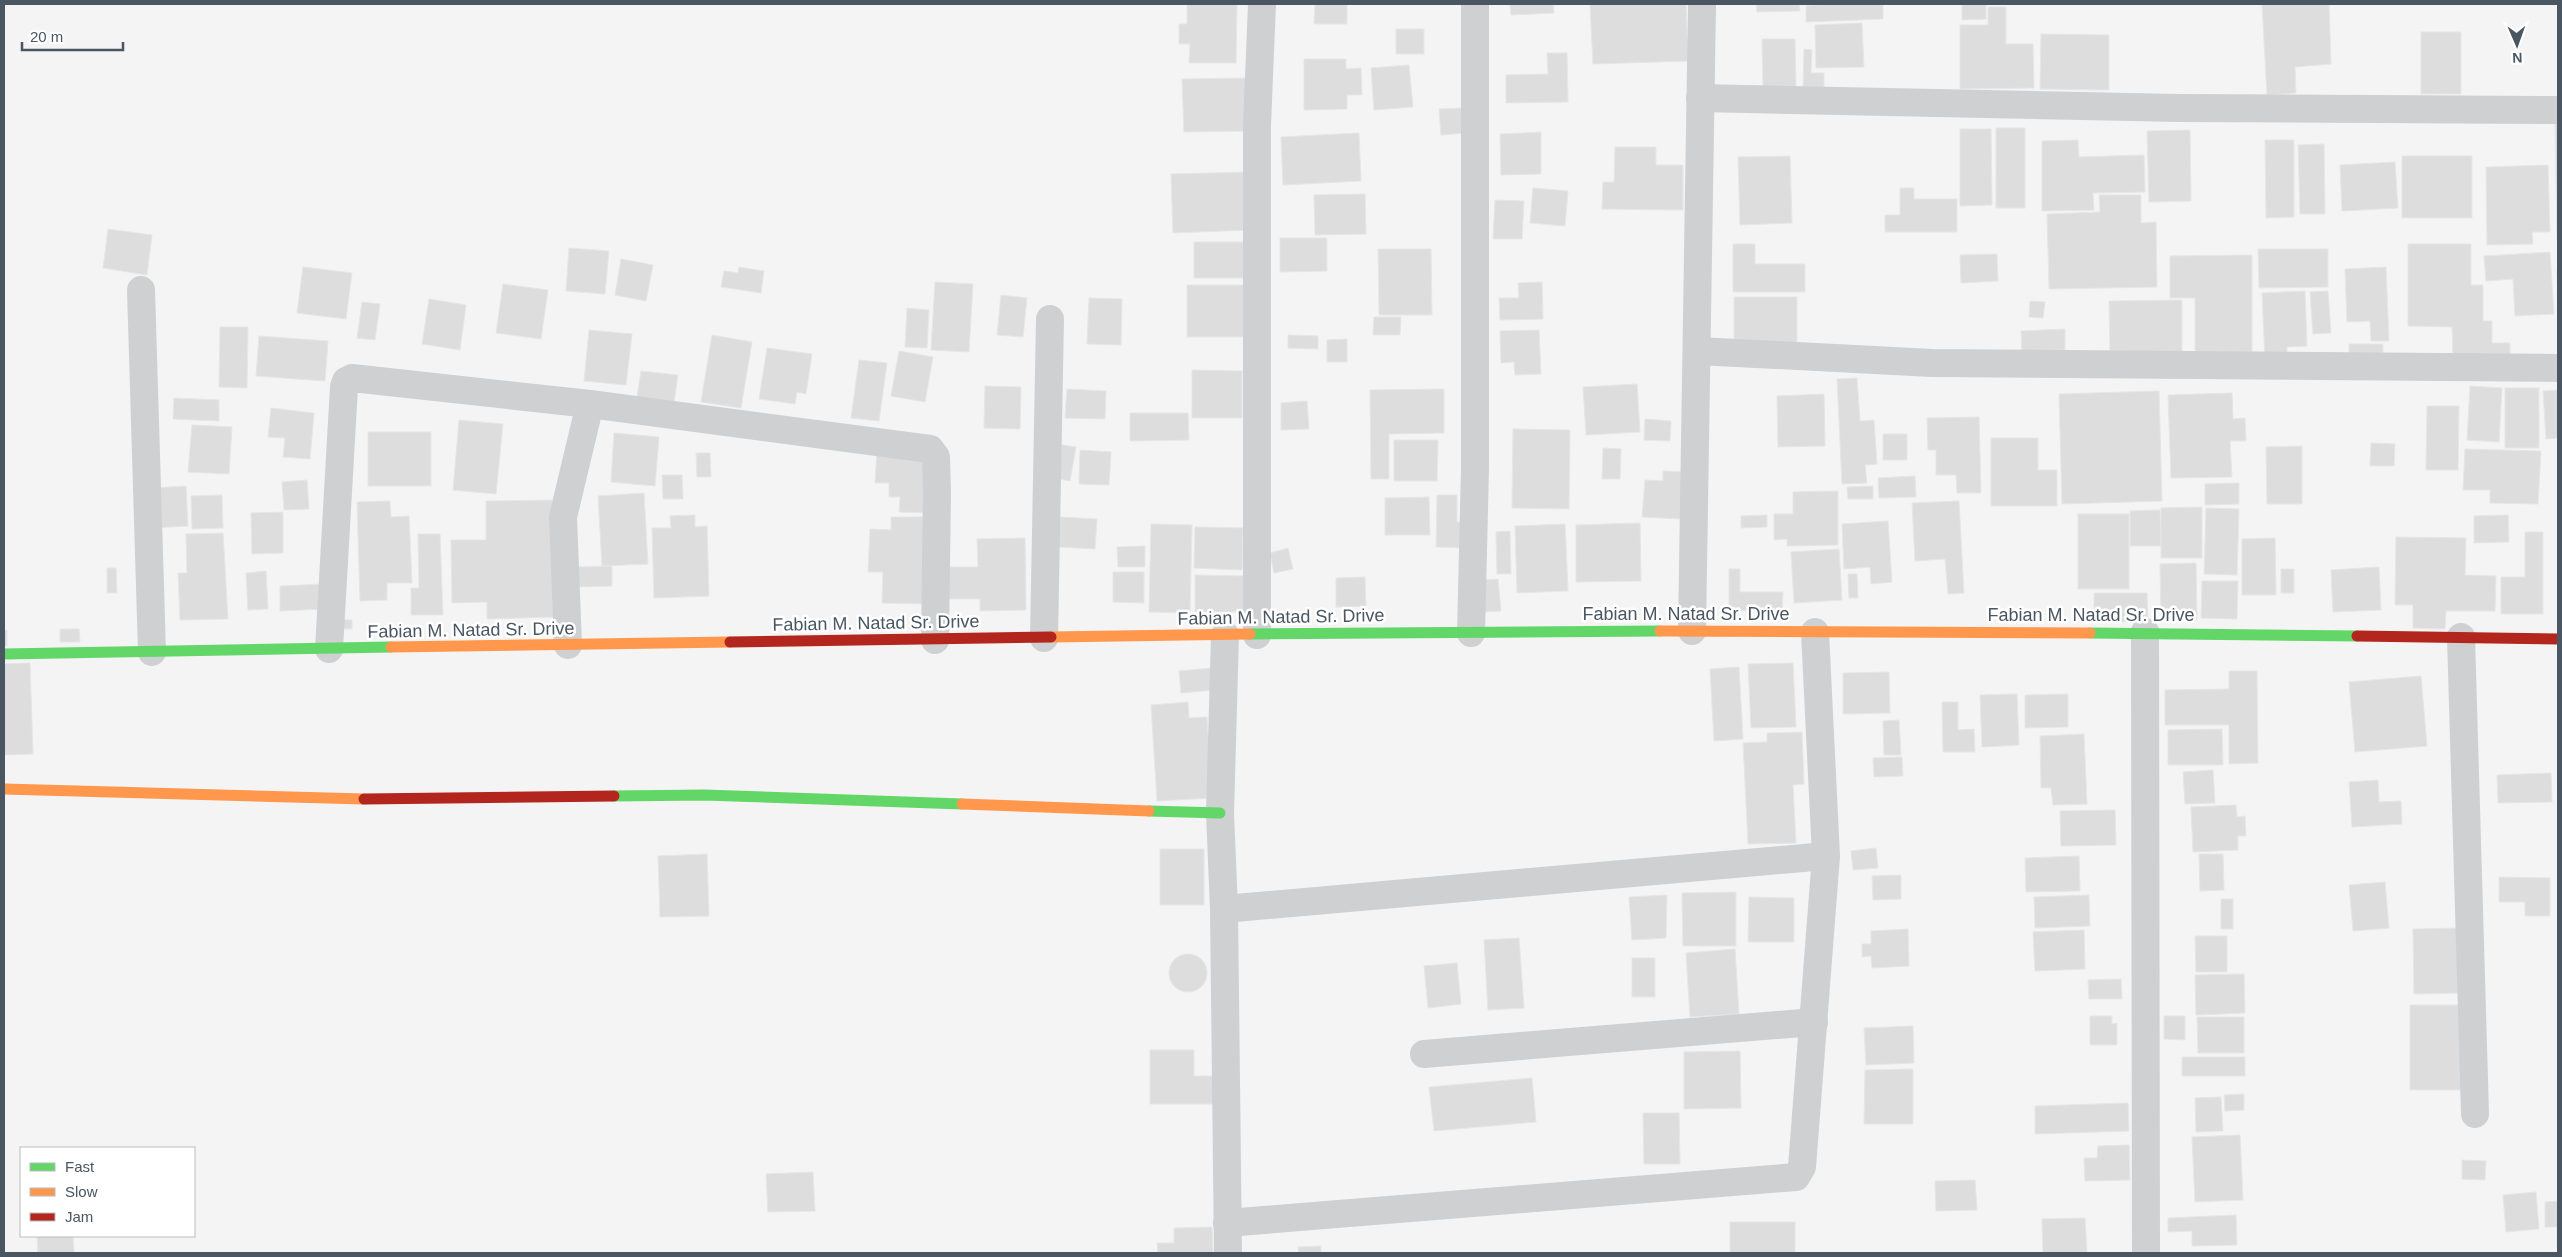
<svg xmlns="http://www.w3.org/2000/svg" width="2562" height="1257" viewBox="0 0 2562 1257" font-family="Helvetica,sans-serif">
<rect width="100%" height="100%" fill="#f4f4f4"/>
<g fill="#ddddde" stroke="#e5e6e7">
<polygon points="1187,4 1237,4 1236,63 1189,63 1190,44 1179,44 1179,24 1187,24"/>
<polygon points="1315,4 1347,4 1347,24 1314,24"/>
<polygon points="1510,4 1553,4 1554,13 1511,15"/>
<polygon points="1590,4 1686,4 1688,61 1593,64"/>
<polygon points="1756,4 1799,4 1800,11 1757,12"/>
<polygon points="1825,4 1883,4 1883,19 1806,22 1806,6"/>
<polygon points="1962,4 1986,4 1986,19 1962,20"/>
<polygon points="2262,4 2329,4 2331,64 2295,67 2296,93 2267,95"/>
<polygon points="1988,7 2006,7 2006,44 2033,44 2034,88 1960,89 1960,25 1988,25"/>
<polygon points="1862,23 1864,67 1816,68 1815,25"/>
<rect x="1396" y="29" width="28" height="25"/>
<rect x="2421" y="32" width="40" height="62"/>
<polygon points="2041,34 2109,35 2109,90 2040,89"/>
<polygon points="1762,39 1795,39 1796,89 1763,89"/>
<polygon points="1804,49 1812,50 1811,73 1824,73 1824,92 1803,91"/>
<polygon points="1547,53 1567,53 1568,102 1506,103 1506,75 1548,74"/>
<polygon points="1304,59 1346,59 1346,69 1361,68 1362,95 1347,95 1347,109 1304,110"/>
<polygon points="1409,65 1413,107 1374,110 1371,68"/>
<polygon points="1250,78 1251,131 1184,132 1182,79"/>
<polygon points="1463,108 1465,133 1441,135 1439,109"/>
<polygon points="2555,124 2558,124 2558,240 2557,240"/>
<rect x="1996" y="128" width="29" height="80"/>
<polygon points="1960,129 1991,129 1992,205 1960,206"/>
<polygon points="2190,130 2191,201 2149,202 2147,131"/>
<polygon points="1541,132 1541,174 1501,175 1500,134"/>
<polygon points="1359,133 1361,181 1283,185 1281,137"/>
<polygon points="2078,140 2079,157 2144,155 2145,192 2093,193 2094,210 2042,211 2042,141"/>
<polygon points="2265,140 2294,140 2294,217 2266,218"/>
<polygon points="2324,144 2325,214 2300,214 2298,145"/>
<polygon points="1615,147 1656,147 1656,165 1683,165 1683,210 1602,209 1603,182 1614,182"/>
<polygon points="1790,156 1792,223 1740,225 1738,157"/>
<rect x="2402" y="156" width="70" height="62"/>
<polygon points="2395,162 2398,208 2342,211 2340,165"/>
<polygon points="2548,165 2550,232 2532,232 2533,244 2487,245 2486,167"/>
<polygon points="1247,172 1248,230 1173,233 1171,174"/>
<polygon points="1533,188 1568,191 1565,226 1530,223"/>
<polygon points="1900,188 1914,188 1914,199 1957,199 1957,232 1885,232 1885,215 1900,215"/>
<polygon points="1365,194 1366,234 1315,235 1314,195"/>
<polygon points="2099,195 2141,195 2141,223 2156,222 2157,287 2049,289 2047,214 2100,212"/>
<polygon points="1495,200 1524,201 1522,239 1493,239"/>
<polygon points="108,229 152,235 147,275 103,268"/>
<polygon points="1280,238 1327,238 1327,271 1280,272"/>
<rect x="1194" y="242" width="55" height="36"/>
<polygon points="1733,244 1755,244 1755,264 1805,264 1805,292 1733,292"/>
<polygon points="2408,244 2471,244 2471,285 2483,285 2483,321 2492,321 2492,343 2510,343 2510,356 2453,356 2452,327 2408,326"/>
<polygon points="569,248 609,251 605,294 566,291"/>
<polygon points="1378,249 1431,249 1432,315 1379,315"/>
<polygon points="2258,249 2328,249 2328,287 2259,288"/>
<polygon points="2550,252 2554,314 2515,316 2513,279 2486,281 2484,256"/>
<polygon points="1997,254 1998,281 1961,283 1960,255"/>
<polygon points="2252,255 2252,352 2195,352 2195,298 2170,298 2170,256"/>
<polygon points="621,259 653,265 646,301 615,295"/>
<polygon points="303,267 352,273 346,319 297,313"/>
<polygon points="739,267 764,271 761,293 721,287 724,271 738,273"/>
<polygon points="2386,267 2389,341 2371,341 2370,321 2347,322 2345,269"/>
<polygon points="2557,270 2558,270 2558,304"/>
<polygon points="935,282 973,284 969,352 931,350"/>
<polygon points="1542,282 1543,319 1500,320 1499,298 1519,298 1518,283"/>
<polygon points="503,284 548,290 541,339 496,333"/>
<rect x="1187" y="285" width="65" height="52"/>
<polygon points="2305,291 2307,346 2287,347 2287,360 2265,361 2262,293"/>
<polygon points="2328,291 2331,333 2313,334 2310,292"/>
<polygon points="1001,295 1027,298 1023,337 997,335"/>
<rect x="1734" y="297" width="63" height="46"/>
<polygon points="1089,298 1122,299 1121,345 1087,344"/>
<polygon points="429,299 466,305 460,350 422,344"/>
<polygon points="2182,300 2182,356 2110,356 2109,301"/>
<polygon points="2030,301 2045,302 2043,318 2029,317"/>
<polygon points="362,302 380,304 375,340 357,338"/>
<polygon points="907,308 929,310 927,348 905,347"/>
<polygon points="1374,317 1401,317 1400,335 1373,335"/>
<polygon points="220,327 248,327 247,388 219,387"/>
<polygon points="2065,329 2065,350 2022,352 2021,331"/>
<polygon points="589,330 632,334 626,385 584,381"/>
<polygon points="1539,330 1541,374 1515,375 1514,362 1501,363 1500,331"/>
<polygon points="712,335 752,342 741,408 701,402"/>
<polygon points="1288,335 1318,336 1318,349 1288,348"/>
<polygon points="259,336 328,341 325,381 256,376"/>
<polygon points="1347,339 1347,362 1327,362 1327,340"/>
<polygon points="2349,344 2383,344 2383,360 2349,361"/>
<polygon points="767,348 812,354 806,394 797,392 795,404 759,399"/>
<polygon points="899,351 933,357 925,402 891,396"/>
<polygon points="859,360 887,363 879,421 851,418"/>
<polygon points="1192,370 1242,371 1242,418 1192,418"/>
<polygon points="641,371 678,375 673,409 636,404"/>
<polygon points="1857,378 1860,421 1874,420 1877,464 1865,465 1867,483 1842,484 1837,379"/>
<polygon points="1637,384 1640,432 1586,435 1583,387"/>
<polygon points="985,386 1021,387 1020,429 984,428"/>
<polygon points="2470,386 2502,388 2499,442 2467,440"/>
<rect x="2505" y="388" width="34" height="60"/>
<polygon points="1067,389 1106,391 1105,419 1065,418"/>
<polygon points="1444,389 1444,433 1389,434 1389,479 1371,479 1370,390"/>
<polygon points="2558,390 2558,438 2546,439 2543,391"/>
<polygon points="2159,391 2162,501 2062,504 2059,394"/>
<polygon points="2232,393 2233,419 2245,418 2246,441 2230,441 2232,477 2171,478 2168,395"/>
<polygon points="1824,394 1825,446 1778,447 1777,396"/>
<polygon points="174,398 219,400 219,421 173,419"/>
<polygon points="1307,401 1309,429 1281,430 1281,403"/>
<polygon points="2427,406 2459,406 2458,470 2426,470"/>
<polygon points="271,408 314,413 310,459 283,457 285,438 268,437"/>
<polygon points="1130,413 1188,413 1189,440 1130,441"/>
<polygon points="1979,417 1981,493 1957,493 1956,475 1936,475 1936,450 1928,450 1927,418"/>
<polygon points="1645,419 1671,421 1670,441 1644,440"/>
<polygon points="459,420 503,424 496,494 453,490"/>
<polygon points="192,425 232,427 229,474 188,472"/>
<polygon points="1513,429 1570,430 1569,509 1512,508"/>
<rect x="368" y="432" width="63" height="54"/>
<polygon points="614,433 659,437 655,486 611,482"/>
<rect x="1883" y="434" width="24" height="26"/>
<polygon points="1991,438 2038,438 2038,470 2057,470 2057,506 1991,506"/>
<polygon points="1394,440 1438,440 1437,481 1394,481"/>
<polygon points="2371,443 2395,444 2394,466 2370,466"/>
<polygon points="1056,444 1076,447 1070,481 1050,477"/>
<polygon points="2302,446 2302,504 2267,504 2266,447"/>
<polygon points="1603,448 1621,449 1620,479 1602,479"/>
<polygon points="2465,449 2541,451 2538,504 2490,503 2490,490 2463,490"/>
<polygon points="1080,450 1111,452 1109,485 1079,484"/>
<polygon points="877,451 930,452 932,513 899,512 900,497 889,497 889,483 875,483"/>
<polygon points="696,453 710,453 711,477 697,477"/>
<polygon points="1663,471 1684,472 1681,519 1642,517 1645,480 1663,481"/>
<polygon points="662,475 682,475 683,499 663,499"/>
<polygon points="1915,476 1916,497 1879,498 1878,478"/>
<polygon points="307,480 309,509 284,510 282,482"/>
<polygon points="2239,483 2239,504 2205,505 2205,484"/>
<polygon points="186,486 188,526 154,528 152,488"/>
<polygon points="1873,486 1873,499 1848,499 1847,487"/>
<polygon points="1838,491 1838,545 1787,546 1787,539 1774,540 1774,514 1793,514 1793,492"/>
<polygon points="644,493 648,564 602,566 598,496"/>
<polygon points="222,495 223,528 192,529 191,496"/>
<polygon points="1437,495 1457,495 1457,522 1466,523 1465,548 1436,547"/>
<polygon points="1429,497 1430,535 1385,535 1385,498"/>
<polygon points="552,500 554,617 487,619 487,602 452,603 451,540 486,540 486,501"/>
<polygon points="390,501 391,517 409,516 412,583 387,583 387,600 360,601 357,502"/>
<polygon points="1959,501 1964,593 1948,594 1945,559 1915,561 1912,503"/>
<polygon points="2202,507 2202,558 2161,558 2161,508"/>
<polygon points="2206,508 2239,509 2237,575 2204,574"/>
<polygon points="2160,510 2161,546 2130,546 2130,511"/>
<polygon points="283,512 283,553 252,554 251,513"/>
<rect x="2078" y="514" width="51" height="75"/>
<polygon points="695,515 695,527 707,526 709,596 654,598 652,528 671,528 670,516"/>
<polygon points="1767,515 1767,527 1741,528 1741,516"/>
<polygon points="2508,515 2509,542 2474,543 2474,516"/>
<polygon points="891,517 932,517 929,604 882,603 883,572 868,572 870,529 891,530"/>
<polygon points="1060,517 1097,519 1095,549 1059,547"/>
<polygon points="1888,521 1892,582 1871,584 1870,567 1844,569 1842,524"/>
<polygon points="1640,523 1641,581 1576,582 1576,525"/>
<polygon points="1151,524 1192,525 1190,613 1149,612"/>
<polygon points="1565,524 1568,591 1517,593 1515,526"/>
<polygon points="1195,527 1243,528 1242,570 1194,568"/>
<polygon points="1510,531 1511,574 1497,574 1496,532"/>
<polygon points="2525,532 2543,532 2543,614 2501,614 2501,577 2525,577"/>
<polygon points="223,533 228,619 180,620 178,573 187,573 186,534"/>
<polygon points="418,534 440,534 443,615 411,615 411,588 419,588"/>
<polygon points="2396,537 2466,538 2465,575 2496,576 2495,611 2446,611 2445,629 2413,628 2413,605 2395,605"/>
<polygon points="1025,538 1026,610 980,611 980,599 946,599 946,567 978,567 977,539"/>
<polygon points="2275,538 2276,595 2242,595 2242,539"/>
<polygon points="1145,546 1145,567 1118,567 1117,547"/>
<polygon points="1288,548 1293,569 1274,573 1270,553"/>
<polygon points="1839,549 1842,600 1794,603 1791,552"/>
<polygon points="2196,563 2197,620 2161,621 2160,564"/>
<polygon points="612,566 612,586 578,587 577,567"/>
<polygon points="2379,567 2381,610 2333,612 2331,570"/>
<polygon points="107,568 116,568 117,593 107,593"/>
<polygon points="1729,569 1740,569 1740,592 1783,592 1782,610 1729,611"/>
<rect x="2281" y="569" width="13" height="24"/>
<polygon points="266,571 268,609 248,610 246,573"/>
<polygon points="1113,572 1144,572 1144,603 1113,602"/>
<polygon points="1848,574 1857,574 1858,598 1849,598"/>
<polygon points="1195,575 1247,576 1247,612 1195,612"/>
<polygon points="1365,577 1366,606 1336,607 1336,578"/>
<polygon points="1498,579 1501,611 1481,612 1478,580"/>
<polygon points="2202,581 2238,581 2237,619 2201,618"/>
<polygon points="323,584 324,609 280,611 280,586"/>
<polygon points="2094,593 2147,593 2148,622 2094,622"/>
<rect x="341" y="620" width="11" height="9"/>
<polygon points="60,629 79,629 80,642 60,642"/>
<polygon points="7,630 7,646 4,646 4,631"/>
<polygon points="30,663 33,754 4,755 4,664"/>
<polygon points="1793,663 1796,727 1751,728 1748,664"/>
<polygon points="1739,667 1743,739 1714,741 1710,669"/>
<polygon points="1212,668 1214,690 1181,693 1179,671"/>
<polygon points="2229,671 2257,671 2258,763 2229,764 2229,725 2165,725 2165,690 2229,689"/>
<polygon points="1889,672 1890,713 1843,714 1843,673"/>
<polygon points="2421,676 2427,746 2355,752 2349,682"/>
<polygon points="2017,694 2019,745 1982,747 1980,695"/>
<polygon points="2068,694 2068,727 2025,728 2025,695"/>
<polygon points="1188,702 1189,718 1207,717 1212,798 1157,801 1151,705"/>
<polygon points="1942,702 1958,702 1958,730 1974,729 1975,752 1943,752"/>
<polygon points="1899,720 1901,755 1884,755 1883,721"/>
<polygon points="2222,729 2223,765 2168,765 2168,730"/>
<polygon points="1802,732 1804,784 1793,785 1796,843 1748,844 1743,743 1767,742 1767,733"/>
<polygon points="2084,734 2087,804 2053,805 2051,788 2041,788 2040,736"/>
<polygon points="1902,757 1903,776 1874,777 1873,758"/>
<polygon points="2213,770 2215,803 2185,804 2183,772"/>
<polygon points="2551,773 2552,802 2498,803 2497,775"/>
<polygon points="2378,780 2379,802 2401,801 2402,824 2352,827 2349,782"/>
<polygon points="2236,805 2237,817 2245,816 2246,836 2238,836 2238,850 2193,852 2191,807"/>
<polygon points="2115,810 2116,845 2061,846 2060,811"/>
<polygon points="1876,848 1878,868 1853,870 1851,851"/>
<rect x="1160" y="849" width="44" height="56"/>
<polygon points="707,854 709,916 660,917 658,856"/>
<polygon points="2199,854 2223,854 2224,890 2200,891"/>
<polygon points="2079,856 2080,891 2026,892 2025,858"/>
<polygon points="1901,875 1901,899 1873,900 1872,876"/>
<polygon points="2499,877 2550,878 2550,916 2525,916 2525,902 2499,902"/>
<polygon points="2385,882 2389,928 2353,931 2349,885"/>
<polygon points="1736,892 1736,946 1683,946 1682,893"/>
<polygon points="1667,895 1666,938 1632,940 1629,897"/>
<polygon points="2089,895 2090,926 2035,928 2034,897"/>
<polygon points="1749,897 1794,898 1794,942 1748,942"/>
<rect x="2221" y="899" width="12" height="30"/>
<polygon points="2459,928 2460,993 2414,994 2413,929"/>
<polygon points="1908,929 1909,966 1872,968 1871,956 1862,957 1862,944 1871,944 1871,931"/>
<polygon points="2084,930 2085,969 2035,971 2033,932"/>
<polygon points="2195,936 2227,936 2227,972 2196,972"/>
<polygon points="1519,938 1524,1008 1488,1010 1484,940"/>
<polygon points="1735,949 1739,1014 1690,1017 1686,953"/>
<circle cx="1188" cy="973" r="19"/>
<rect x="1632" y="958" width="23" height="39"/>
<polygon points="1457,963 1461,1004 1428,1008 1424,966"/>
<polygon points="2244,974 2245,1013 2196,1015 2195,975"/>
<polygon points="2121,979 2122,999 2089,999 2088,980"/>
<polygon points="2410,1005 2462,1005 2463,1090 2410,1090"/>
<polygon points="2090,1016 2112,1016 2112,1024 2117,1023 2117,1045 2090,1045"/>
<polygon points="2164,1016 2185,1016 2185,1040 2164,1039"/>
<polygon points="2197,1017 2244,1017 2244,1053 2198,1053"/>
<polygon points="1913,1026 1914,1063 1866,1065 1864,1028"/>
<polygon points="1150,1050 1194,1050 1194,1076 1219,1076 1219,1104 1150,1104"/>
<polygon points="1740,1051 1741,1108 1684,1109 1684,1052"/>
<rect x="2182" y="1057" width="63" height="19"/>
<polygon points="1913,1069 1913,1124 1864,1124 1865,1070"/>
<polygon points="1532,1078 1536,1122 1434,1131 1429,1087"/>
<polygon points="2244,1094 2244,1110 2225,1111 2224,1095"/>
<polygon points="2221,1097 2223,1131 2196,1132 2195,1098"/>
<polygon points="2128,1103 2129,1131 2035,1134 2035,1106"/>
<polygon points="1643,1113 1679,1113 1680,1164 1644,1164"/>
<polygon points="2240,1135 2243,1200 2195,1202 2192,1137"/>
<polygon points="2129,1145 2130,1180 2085,1181 2084,1158 2097,1158 2098,1146"/>
<polygon points="2462,1160 2486,1161 2485,1180 2462,1179"/>
<polygon points="813,1172 815,1211 768,1212 766,1174"/>
<polygon points="1975,1180 1977,1210 1936,1211 1935,1181"/>
<polygon points="2536,1192 2539,1229 2506,1232 2503,1195"/>
<polygon points="2558,1201 2558,1247 2557,1247 2557,1227 2545,1227 2545,1202"/>
<polygon points="2236,1215 2237,1245 2192,1246 2192,1231 2168,1232 2168,1218"/>
<polygon points="2085,1218 2087,1253 2043,1253 2042,1219"/>
<rect x="1730" y="1222" width="65" height="31"/>
<polygon points="1212,1227 1213,1253 1158,1253 1157,1243 1174,1243 1174,1228"/>
<polygon points="37,1236 73,1236 74,1253 38,1253"/>
<polygon points="1321,1246 1321,1253 1299,1253 1298,1247"/>
</g>
<g fill="none" stroke-linecap="round" stroke-linejoin="round">
<g stroke="#ced0d2" stroke-width="28">
<polyline points="1700,98 2179,108 2558,110"/>
<polyline points="141,290 152,652"/>
<polyline points="1698,351 1932,363 2558,368"/>
<polyline points="1692,631 1702,4"/>
<polyline points="2145,632 2146,1253"/>
<polyline points="1471,633 1475,469 1475,4"/>
<polyline points="1225,635 1220,813 1224,909 1228,1253"/>
<polyline points="1257,635 1257,125 1262,4"/>
<polyline points="2461,637 2475,1114"/>
<polyline points="1044,638 1050,319"/>
<polyline points="568,645 563,517 590,404"/>
<polyline points="329,649 344,387 346,381 352,378 590,404 930,449 936,457 937,492 935,640"/>
<polyline points="1224,909 1826,856"/>
<polyline points="1424,1054 1814,1022"/>
<polyline points="1227,1223 1796,1177 1802,1167 1826,856 1815,632"/>
</g>
<g stroke="#63d668" stroke-width="11">
<polyline points="2090,633 2357,636"/>
<polyline points="1250,634 1660,631"/>
<polyline points="4,654 391,647"/>
<polyline points="614,796 704,795 962,804"/>
<polyline points="1149,811 1220,813"/>
</g>
<g stroke="#ff974d" stroke-width="11">
<polyline points="1660,631 2090,633"/>
<polyline points="1051,637 1250,634"/>
<polyline points="391,647 730,642"/>
<polyline points="4,789 364,799"/>
<polyline points="962,804 1149,811"/>
</g>
<g stroke="#b3261e" stroke-width="11">
<polyline points="2357,636 2558,639"/>
<polyline points="730,642 1051,637"/>
<polyline points="364,799 614,796"/>
</g>
</g>
<g text-anchor="middle" dominant-baseline="central" stroke-width="5" stroke-linejoin="round" paint-order="stroke">
<g font-size="18" fill="#4a5661" stroke="#fff">
<text x="1686" y="614">Fabian M. Natad Sr. Drive</text>
<text x="2091" y="615">Fabian M. Natad Sr. Drive</text>
<text transform="translate(1281 617) rotate(-1)">Fabian M. Natad Sr. Drive</text>
<text transform="translate(876 623) rotate(-1)">Fabian M. Natad Sr. Drive</text>
<text transform="translate(471 630) rotate(-1)">Fabian M. Natad Sr. Drive</text>
</g>
</g>
<rect width="2562" height="1257" fill="none" stroke="#4a5661" stroke-width="10"/>
<rect x="20" y="1147" width="175" height="90" fill="#ffffff" stroke="#b7bbc0"/>
<rect x="30" y="1163" width="25" height="8" fill="#63d668" stroke="#b7bbc0"/>
<text x="65" y="1172" font-size="15" fill="#4a5661">Fast</text>
<rect x="30" y="1188" width="25" height="8" fill="#ff974d" stroke="#b7bbc0"/>
<text x="65" y="1197" font-size="15" fill="#4a5661">Slow</text>
<rect x="30" y="1213" width="25" height="8" fill="#b3261e" stroke="#b7bbc0"/>
<text x="65" y="1222" font-size="15" fill="#4a5661">Jam</text>
<g transform="translate(2517 45) rotate(178)" stroke="#ffffff" stroke-width="4" paint-order="stroke">
<path d="M0-4L9 19L0 12L-9 19Z" fill="#4a5661"/>
<text y="-8" font-size="14" font-weight="bold" text-anchor="middle" fill="#4a5661">N</text>
</g>
<path d="M22 42v8h101v-8" fill="none" stroke="#4a5661" stroke-width="2.5"/>
<text x="30" y="42" font-size="15" fill="#4a5661" stroke="#ffffff" stroke-width="4" paint-order="stroke">20 m</text>
</svg>
